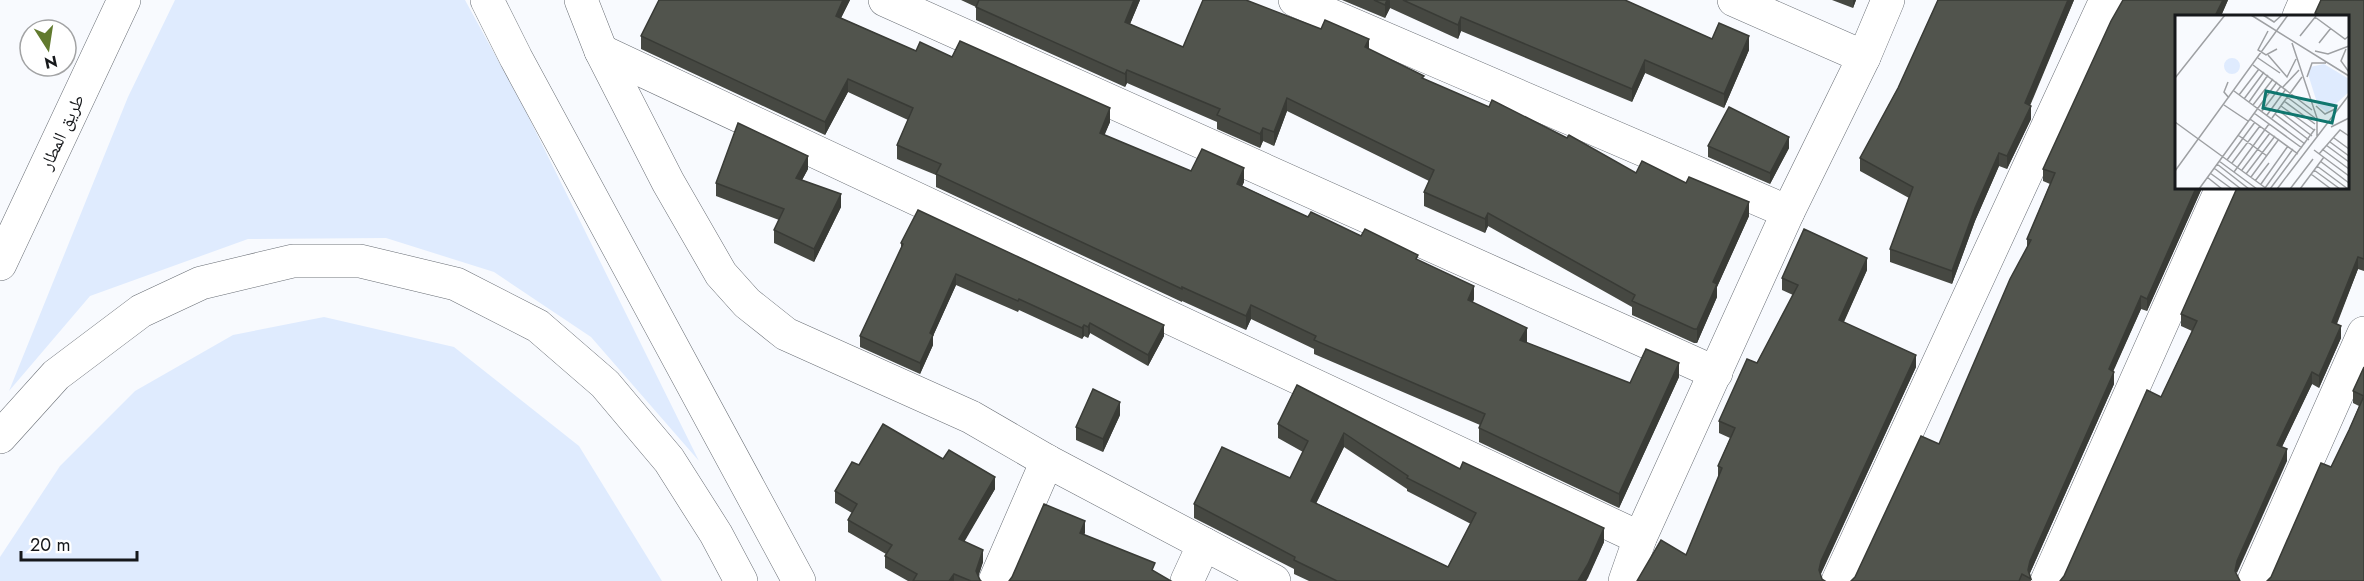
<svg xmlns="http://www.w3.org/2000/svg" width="2364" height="581" viewBox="0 0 2364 581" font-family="Jost,'Noto Naskh Arabic',sans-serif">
<rect width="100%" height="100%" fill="#f8fafe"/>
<g fill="#dfebfe">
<polygon points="175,0 465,0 524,108 699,461 591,337 494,272 386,238 248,239 90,296 9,391 128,97"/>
<polygon points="324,317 454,347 579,446 662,581 0,581 0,557 60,466 135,391 233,335"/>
</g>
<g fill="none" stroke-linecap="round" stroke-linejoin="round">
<defs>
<g id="street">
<polyline points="581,0 601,51 668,182 721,274 747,303 786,334 971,417 1047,461 1274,581"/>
<polyline points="885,0 1716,373"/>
<polyline points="1295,0 1788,212"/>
<polyline points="1734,0 1864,57"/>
<polyline points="2299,16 2306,0"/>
<polyline points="601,51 1640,538"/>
<polyline points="995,581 1047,461"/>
<polyline points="1187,581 1204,544"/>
<polyline points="1625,581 1640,538 1788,212 1864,57 1888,0"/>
<polyline points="1838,581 2106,0"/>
<polyline points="2047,581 2222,188"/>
<polyline points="2254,581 2364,333"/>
</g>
<g id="highway">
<polyline points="487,0 516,58 799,581"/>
<polyline points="0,264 124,0"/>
<polyline points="0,437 56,375 141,311 201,283 293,261 360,261 456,284 538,326 605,384 669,460 716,534 741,581"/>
</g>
</defs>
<use href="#street" stroke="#696e75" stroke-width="34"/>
<use href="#highway" stroke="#696e75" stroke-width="34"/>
<use href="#street" stroke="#fff" stroke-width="33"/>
<use href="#highway" stroke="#fff" stroke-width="33"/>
</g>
<g fill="#464842" fill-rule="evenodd">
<polygon points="659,0 850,0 841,18 916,51 952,57 1110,122 1104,135 1191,171 1244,182 1242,186 1308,217 1361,236 1418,260 1474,299 1473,302 1527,342 1526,343 1630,383 1679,377 1619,508 1479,442 1479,428 1480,425 1314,354 1314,349 1251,319 1246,330 1182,301 1182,302 936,187 936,175 897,159 897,145 908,120 848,92 825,135 641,49 641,36"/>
<polygon points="961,0 1140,0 1130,24 1183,47 1369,49 1424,79 1636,173 1749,216 1717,287 1717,297 1697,343 1694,343 1632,315 1632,307 1488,226 1485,233 1424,206 1424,192 1429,181 1287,111 1274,146 1263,141 1260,148 1217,129 1217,122 1127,83 1125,87 976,20 976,7"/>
<polygon points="1342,0 1625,0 1712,39 1749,50 1724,108 1645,73 1632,102 1461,31 1458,39 1390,8 1385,18"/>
<polygon points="1832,0 1856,0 1853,8"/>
<polygon points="1938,0 2074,0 2030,106 2031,119 2007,169 1999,166 1975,221 1952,284 1890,262 1890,249 1909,198 1860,171 1860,158 1898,88"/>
<polygon points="2123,0 2228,0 2221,16 2176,16 2176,188 2202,188 2147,311 2141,309 2113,371 2114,384 2030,573 2031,581 1851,581 1855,577 1939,444 2027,248 2027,239 2050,184 2043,181 2043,169"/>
<polygon points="2364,0 2364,271 2358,269 2337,324 2341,338 2319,388 2312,384 2282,447 2287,461 2064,576 2161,397 2192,331 2181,326 2181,314 2348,16 2315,16 2315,13"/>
<polygon points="1708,146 1789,148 1770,184 1708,157"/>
<polygon points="808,169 802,180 841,207 814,262 774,243 774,230 779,220 716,196 716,183"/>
<polygon points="901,243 1164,336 1148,366 1090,333 1088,338 1084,336 1082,339 1019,310 1018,312 956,285 933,336 933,345 920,374 860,347 860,336 901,248"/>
<polygon points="1867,270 1844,322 1916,367 1821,574 1686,555 1718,478 1718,466 1730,438 1719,433 1719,421 1757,363 1793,295 1782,290 1782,278"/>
<polygon points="2364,367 2364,581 2271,577 2331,467 2349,430 2359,406 2353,403 2353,391"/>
<path d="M 1297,385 L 1460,469 L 1604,542 L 1586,581 L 1309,581 L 1294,574 L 1294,569 L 1194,518 L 1194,504 L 1290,478 L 1303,452 L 1278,438 L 1278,424 ZM 1344,447 L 1407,489 L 1407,491 L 1471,524 L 1448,567 L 1316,503 Z"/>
<polygon points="1120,415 1103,452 1076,440 1076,427"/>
<polygon points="859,465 995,489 964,541 983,562 978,576 981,581 908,581 885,568 885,556 886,554 848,532 848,520 852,513 835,503 835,491"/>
</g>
<g fill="#393b36">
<polygon points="843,0 850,0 840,20 836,16"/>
<polygon points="1134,0 1140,0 1125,36 1125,22"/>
<polygon points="1387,0 1390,0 1390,8 1385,18 1385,5"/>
<polygon points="1853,0 1856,0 1853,8"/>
<polygon points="2068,0 2074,0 2025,116 2025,103"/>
<polygon points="2223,0 2228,0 2221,16 2215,16"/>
<polygon points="1461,17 1461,31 1458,39 1458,25"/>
<polygon points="1749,36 1749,50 1724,108 1724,94"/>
<polygon points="1369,39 1369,52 1365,47"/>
<polygon points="1645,60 1645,73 1632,102 1632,89"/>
<polygon points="1127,70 1127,83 1125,87 1125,74"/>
<polygon points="848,79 848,92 825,135 825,122"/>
<polygon points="1287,98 1287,111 1274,146 1274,132"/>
<polygon points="2031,106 2031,119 2007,169 2007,156"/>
<polygon points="1110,108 1110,122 1100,146 1100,133"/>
<polygon points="1263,128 1263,141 1260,148 1260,134"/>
<polygon points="1789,137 1789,148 1770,184 1770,173"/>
<polygon points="1999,153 1999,166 1975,221 1952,284 1952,271 1975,208"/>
<polygon points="808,156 808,169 796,191 796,178"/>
<polygon points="1244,168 1244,182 1237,197 1237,184"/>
<polygon points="2196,188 2202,188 2147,311 2147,299"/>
<polygon points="841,194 841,207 814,262 814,249"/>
<polygon points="1749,202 1749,216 1717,287 1717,297 1697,343 1697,329 1713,282"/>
<polygon points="1488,213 1488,226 1485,233 1485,219"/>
<polygon points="2358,257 2358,269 2332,335 2332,322"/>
<polygon points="1867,258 1867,270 1839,332 1839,320"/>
<polygon points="956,274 956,285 933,336 933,345 920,374 920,363 930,333"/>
<polygon points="1474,286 1474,299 1468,313 1468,300"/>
<polygon points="2141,296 2141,309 2109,381 2109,369"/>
<polygon points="1251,305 1251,319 1246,330 1246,316"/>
<polygon points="1090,323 1090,333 1088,338 1088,327"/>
<polygon points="1084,325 1084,336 1082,339 1082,328"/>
<polygon points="1164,325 1164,336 1148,366 1148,355"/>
<polygon points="2341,326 2341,338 2319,388 2319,376"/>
<polygon points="1527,328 1527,342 1520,354 1520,340"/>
<polygon points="1916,355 1916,367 1821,573 1819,581 1819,570 1821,561"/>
<polygon points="1679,363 1679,377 1619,508 1619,494"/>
<polygon points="2114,372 2114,384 2030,573 2028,570 2030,561"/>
<polygon points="2312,372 2312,384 2277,457 2277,445"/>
<polygon points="1120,402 1120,415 1103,452 1103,439"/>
<polygon points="1344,433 1344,447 1311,514 1311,501"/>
<polygon points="2287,449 2287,461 2237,573 2235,571 2237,561"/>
<polygon points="995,477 995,489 959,551 959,539"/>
<polygon points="1085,521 1085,533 1080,545 1080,533"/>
<polygon points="1604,528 1604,542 1588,578 1586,581 1578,581"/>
<polygon points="983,550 983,562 977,581 976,571"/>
<polygon points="954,574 954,581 949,581"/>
</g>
<g fill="#51544d" stroke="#393b36" stroke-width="1.5" fill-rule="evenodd">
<polygon points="659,0 843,0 836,16 916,51 920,42 952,57 960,41 1110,108 1100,133 1191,171 1202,149 1244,168 1237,184 1308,217 1311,212 1361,236 1365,229 1418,255 1416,259 1474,286 1468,300 1527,328 1520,340 1630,383 1646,349 1679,363 1619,494 1479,428 1485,414 1314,340 1316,336 1251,305 1246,316 1182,287 1182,289 936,174 941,164 897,145 913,108 848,79 825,122 641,36"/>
<polygon points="979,0 1134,0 1125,22 1183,47 1203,0 1246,0 1321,29 1325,20 1369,39 1365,47 1424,76 1422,78 1489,107 1492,100 1567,138 1569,135 1636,173 1642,161 1686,183 1689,177 1749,202 1713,282 1717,284 1697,329 1694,329 1632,301 1635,295 1488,213 1485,219 1424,192 1434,170 1287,98 1274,132 1263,128 1260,134 1217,115 1220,109 1127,70 1125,74 976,7"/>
<polygon points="1374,0 1387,0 1385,5"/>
<polygon points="1403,0 1625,0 1712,39 1719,23 1749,36 1724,94 1645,60 1632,89 1461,17 1458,25"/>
<polygon points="1938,0 2068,0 2025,103 2031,106 2007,156 1999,153 1975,208 1952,271 1890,249 1913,187 1860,158 1898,88"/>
<polygon points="2123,0 2223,0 2215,16 2176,16 2176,188 2196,188 2147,299 2141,296 2109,369 2114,372 2030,561 2028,570 2031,579 2022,574 2019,581 1851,581 1855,577 1921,436 1939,444 2010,279 2031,240 2027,239 2055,173 2043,169 2111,21"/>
<polygon points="2321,0 2364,0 2364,259 2358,257 2332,322 2341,326 2319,376 2312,372 2277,445 2287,449 2237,561 2235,571 2240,581 2060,581 2064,576 2147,390 2161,397 2197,321 2181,314 2237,188 2348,188 2348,16 2320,16 2320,15 2315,13"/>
<polygon points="1729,107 1789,137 1770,173 1708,146"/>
<polygon points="738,123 808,156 796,178 841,194 814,249 774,230 784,209 716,183"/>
<polygon points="918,210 1164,325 1148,355 1090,323 1088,327 1084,325 1082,328 1019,299 1018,301 956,274 930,333 933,335 920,363 860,336 903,244 901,243"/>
<polygon points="1804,229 1867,258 1839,320 1916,355 1821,561 1819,570 1822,579 1825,581 1637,581 1661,540 1686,555 1722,468 1718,466 1735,428 1719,421 1747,359 1757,363 1798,285 1782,278"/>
<polygon points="2364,367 2364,581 2267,581 2271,577 2321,463 2331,467 2349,430 2364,396 2353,391"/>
<path d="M 1297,385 L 1460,469 L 1463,462 L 1604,528 L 1588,564 L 1578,581 L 1337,581 L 1294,560 L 1295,557 L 1194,504 L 1222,447 L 1290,478 L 1308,441 L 1278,424 ZM 1344,433 L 1408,476 L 1407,478 L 1476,513 L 1448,567 L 1311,501 Z"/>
<polygon points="1093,389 1120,402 1103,439 1076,427"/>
<polygon points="883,424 943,459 949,450 995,477 959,539 983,550 976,571 980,580 981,581 971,581 954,574 949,581 913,581 917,574 885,556 892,545 848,520 857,504 835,491 852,462 859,465"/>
<polygon points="1044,504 1085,521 1080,533 1155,563 1152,570 1171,581 1009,581 1012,577"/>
</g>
<g text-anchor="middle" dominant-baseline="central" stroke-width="6" stroke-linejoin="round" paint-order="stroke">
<g font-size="18" fill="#16181b" stroke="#fff">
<text transform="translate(62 132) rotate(-65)">طريق المطار</text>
</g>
</g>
<g transform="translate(2175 15)">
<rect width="174" height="174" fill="#f8fafe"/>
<path d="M49 51a8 8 0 1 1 16 0a8 8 0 1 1-16 0ZM 149,49 L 174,64 L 174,77 L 152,97 L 143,91 L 133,59 L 135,52 Z" fill="#dfebfe"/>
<path fill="none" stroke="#9ea0a3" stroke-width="1.5" d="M 76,0 L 174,61M 88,0 L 99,7 L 107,0M 140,2 L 170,24 L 174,21M 93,16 L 83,35 L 91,40 L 102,34M 125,21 L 141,1M 117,28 L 142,103 L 142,121M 144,28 L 156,13M 171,34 L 166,46 L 174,57M 140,36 L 153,39 L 174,31M 93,40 L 112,62 L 121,44M 83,43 L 105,58M 78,50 L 137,95M 132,62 L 137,48 L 151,48M 0,63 L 50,0M 53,67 L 49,77 L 54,83M 108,72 L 124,55M 59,76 L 130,129M 64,80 L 84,54M 112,82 L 140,103M 69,84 L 89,57M 109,86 L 140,109M 74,87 L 93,60M 49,90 L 73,106M 78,90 L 98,64M 106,91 L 139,115M 141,91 L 150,99 L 162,93M 103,95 L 137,121M 87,96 L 106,71M 79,98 L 127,133M 100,99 L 134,125M 92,100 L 111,74M 97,103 L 127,62M 75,104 L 123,139M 0,107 L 92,174M 156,112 L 174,103M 63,120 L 92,141M 159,123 L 174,134M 155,127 L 174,141M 151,130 L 174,147M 147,134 L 174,154M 139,135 L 174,161M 144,139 L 165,115 L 174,121M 52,145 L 80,107M 44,146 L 82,174M 145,146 L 174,168M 57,148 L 85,111M 42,149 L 74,174M 142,151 L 173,174M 39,153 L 66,174M 67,155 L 95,118M 139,155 L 165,174M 0,156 L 113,0M 59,157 L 94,109M 35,158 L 57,174M 71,159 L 100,121M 136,159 L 156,174M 32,162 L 47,174M 76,162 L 104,124M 80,166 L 94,148M 86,169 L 113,131M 90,173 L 118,134M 24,174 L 102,67M 95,174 L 140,114M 102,174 L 174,80M 115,174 L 138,144M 125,174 L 149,142"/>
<path fill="#0f766e" fill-opacity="0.15" stroke="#0f766e" stroke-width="3" d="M 91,76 L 161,91 L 157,108 L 88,93 Z"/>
<rect width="174" height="174" fill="none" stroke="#16181b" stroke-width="3"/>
</g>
<g transform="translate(48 48) rotate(168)"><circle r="28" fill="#ffffff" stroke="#a2a3a4" stroke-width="1.5"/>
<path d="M0-4.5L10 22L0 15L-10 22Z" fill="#617a2e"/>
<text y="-9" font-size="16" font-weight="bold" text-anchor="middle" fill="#16181b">N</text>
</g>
<path d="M21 551v9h116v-9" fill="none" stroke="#16181b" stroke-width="3"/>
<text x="30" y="551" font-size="18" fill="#16181b" stroke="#ffffff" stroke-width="4.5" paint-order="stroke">20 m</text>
</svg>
